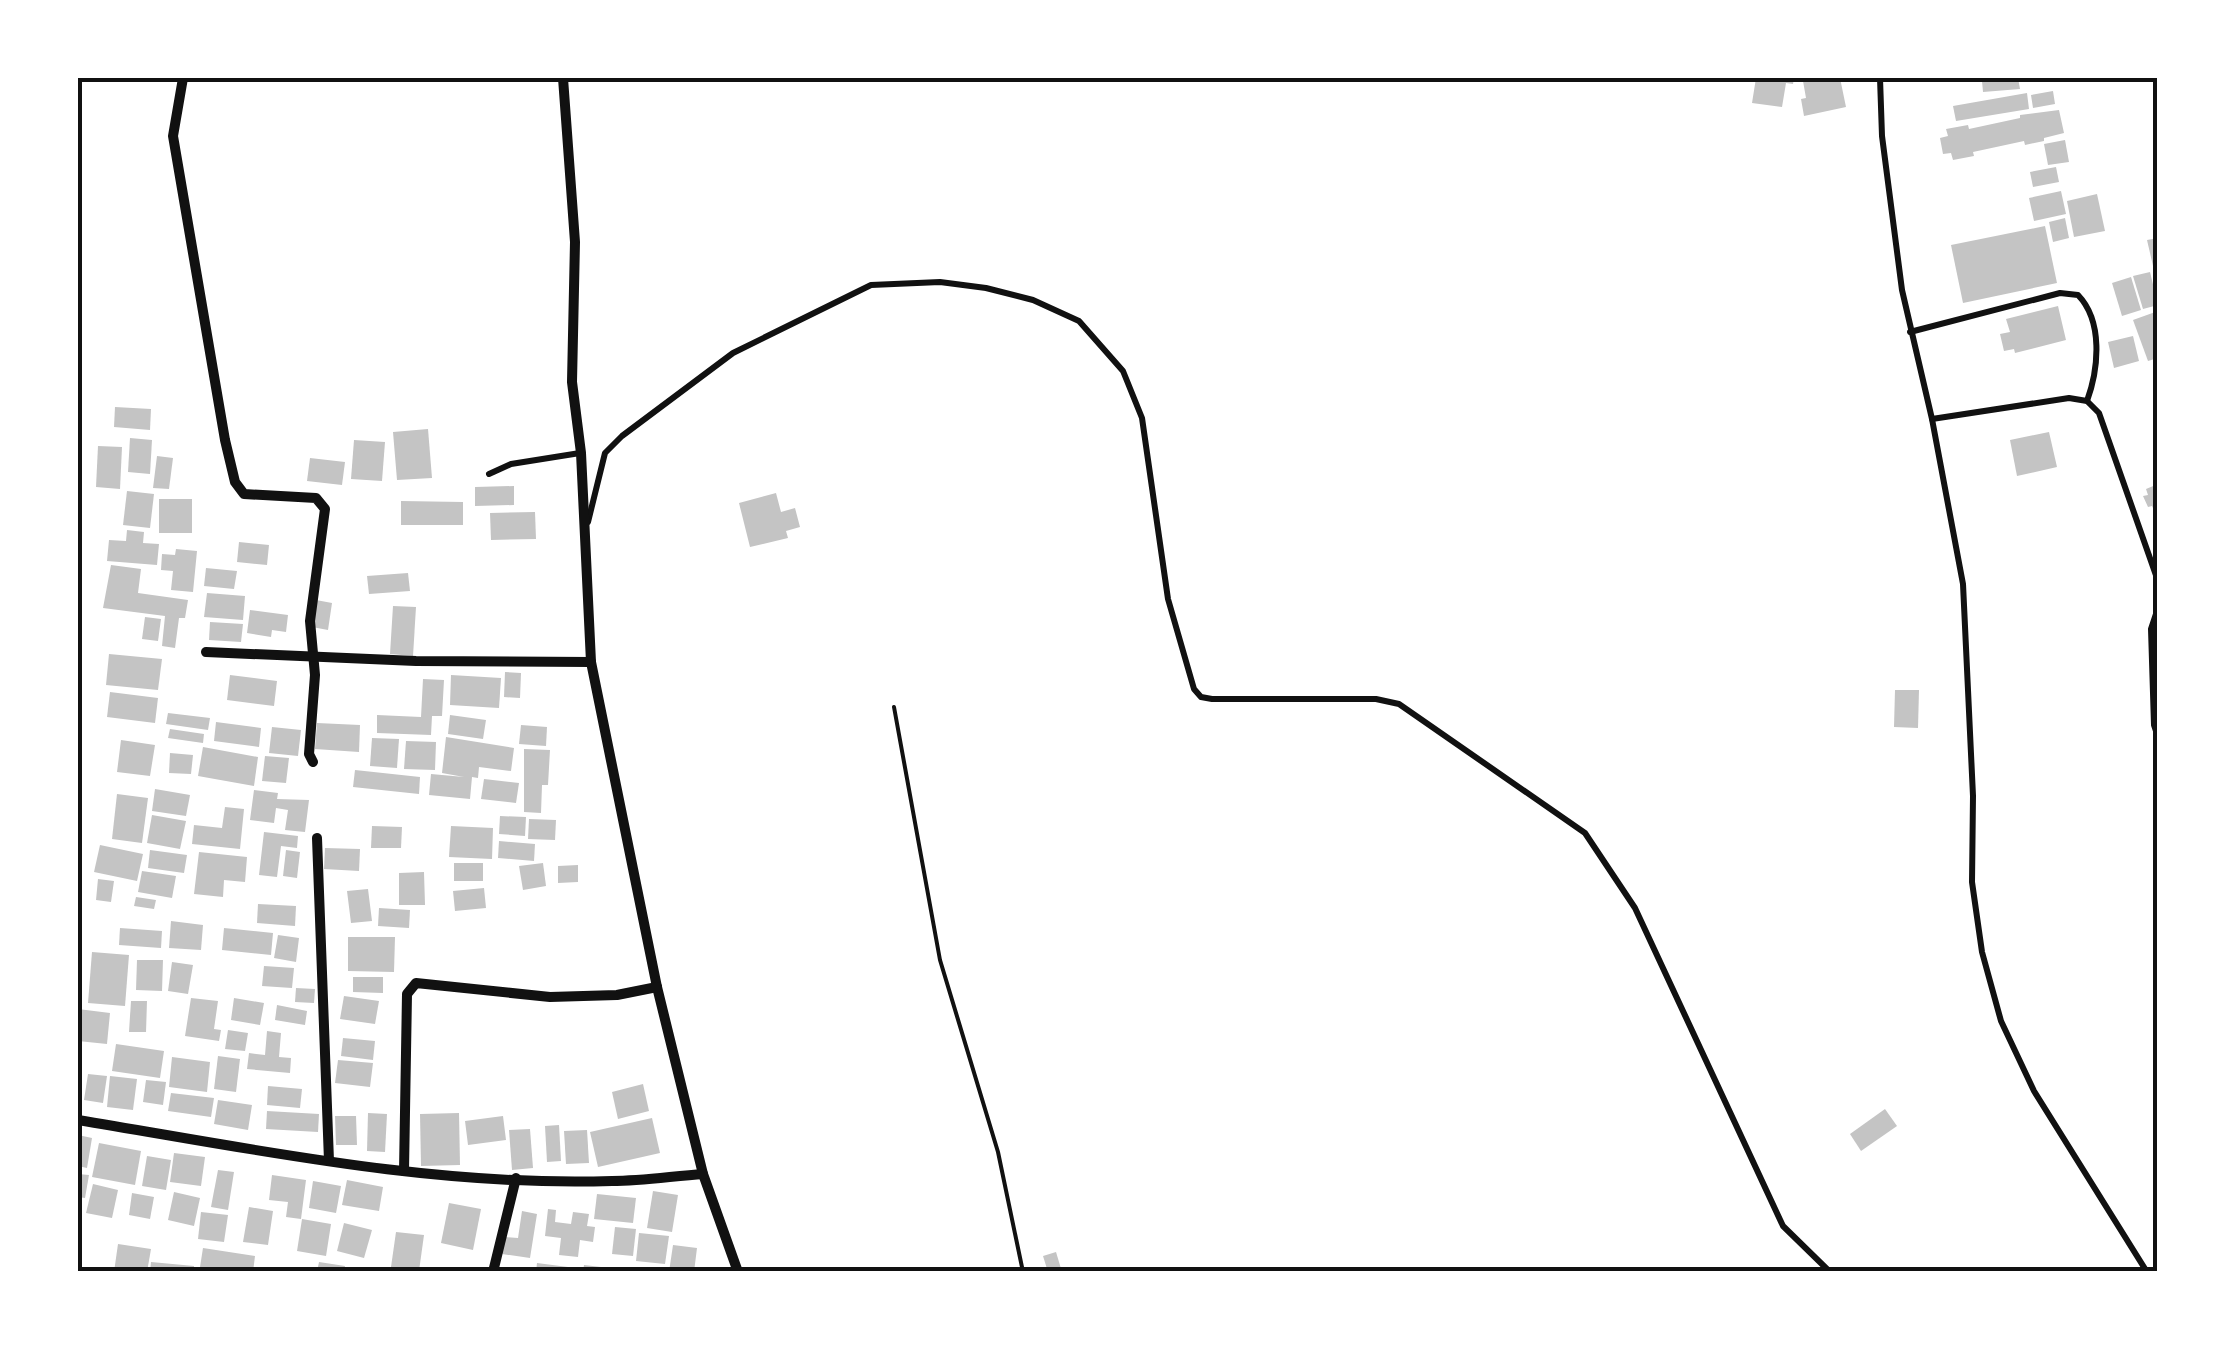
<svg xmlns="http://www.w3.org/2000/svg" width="2235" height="1349" viewBox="0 0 2235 1349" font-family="Jost,sans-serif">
<rect width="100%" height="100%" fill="#fff"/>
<g fill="#c4c4c4">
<polygon points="1756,78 1794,78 1793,84 1786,83 1782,107 1752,103"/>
<polygon points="1822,78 1840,78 1846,107 1804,116 1801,99 1806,98 1803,81"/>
<polygon points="1994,78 2018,78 2020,89 1983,92 1982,81"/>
<polygon points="2053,91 2055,104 2033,108 2031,95"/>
<polygon points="2027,93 2029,109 1956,121 1953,106"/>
<polygon points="2059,110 2064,133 2044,138 2044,141 2025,145 2024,141 1973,152 1974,156 1953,160 1951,153 1943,154 1940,138 1948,136 1946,129 1968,125 1969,129 2020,118 2020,115"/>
<polygon points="2065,140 2069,162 2048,165 2044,144"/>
<polygon points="2056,167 2059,182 2033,187 2030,172"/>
<polygon points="2061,191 2066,214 2034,221 2029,198"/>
<polygon points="2097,194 2105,231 2074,237 2067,201"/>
<polygon points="2065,218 2069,238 2053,242 2049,222"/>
<polygon points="2045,226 2057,283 1963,303 1951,245"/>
<polygon points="2158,238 2158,279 2156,279 2147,240"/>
<polygon points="2150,272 2158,305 2143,309 2133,276"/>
<polygon points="2131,277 2141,310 2122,316 2112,283"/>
<polygon points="2058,306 2066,340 2015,353 2014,349 2004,351 2000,334 2010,332 2006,319"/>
<polygon points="2158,311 2158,358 2148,361 2133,320"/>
<polygon points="2133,336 2139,361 2114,368 2108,342"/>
<polygon points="115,407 151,409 150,430 114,427"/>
<polygon points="428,429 432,478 397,480 393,432"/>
<polygon points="2049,432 2057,467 2017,476 2010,440"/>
<polygon points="130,438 152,440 150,474 128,472"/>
<polygon points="354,440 385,442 382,481 351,479"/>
<polygon points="98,446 122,447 120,489 96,487"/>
<polygon points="157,456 173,458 169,489 153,488"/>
<polygon points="310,458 345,462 342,485 307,481"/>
<polygon points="2158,484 2158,508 2154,510 2152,506 2148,507 2143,496 2148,495 2146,489"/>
<polygon points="514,486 514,505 475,506 475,487"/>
<polygon points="127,491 154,494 150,528 123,525"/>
<polygon points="776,493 781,512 795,508 800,527 786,531 788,538 750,547 739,503"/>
<rect x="159" y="499" width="33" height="34"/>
<polygon points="401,501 463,502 463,525 401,525"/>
<polygon points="535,512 536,539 491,540 490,513"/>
<polygon points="127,530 144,532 143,543 159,544 157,565 107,561 109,540 126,541"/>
<polygon points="239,542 269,545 267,565 237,562"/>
<polygon points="176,549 197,551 193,592 171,590 173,571 161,570 162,554 175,555"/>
<polygon points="111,565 141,569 138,593 188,600 185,618 179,618 175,648 162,646 165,616 103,608"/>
<polygon points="206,568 237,571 234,589 204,586"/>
<polygon points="408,573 410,591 369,594 367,576"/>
<polygon points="207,593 245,596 243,620 204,617"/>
<polygon points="316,600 332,603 328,630 312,627"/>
<polygon points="393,606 416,607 413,656 390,654"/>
<polygon points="250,610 288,615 286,632 272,630 271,637 247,633"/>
<polygon points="145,617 161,619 158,641 142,639"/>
<polygon points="210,622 243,624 241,642 209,640"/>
<polygon points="109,654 162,659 158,690 106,685"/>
<polygon points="505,672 521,673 520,698 504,697"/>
<polygon points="230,675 277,681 274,706 227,700"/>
<polygon points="451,675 501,678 499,708 450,705"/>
<polygon points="423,679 444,680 442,716 432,716 431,735 377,733 377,715 421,717"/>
<polygon points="1895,690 1919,690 1918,728 1894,727"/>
<polygon points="110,692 158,698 155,723 107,717"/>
<polygon points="168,713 210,718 208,730 166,724"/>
<polygon points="450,715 486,720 483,739 448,734"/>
<polygon points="216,722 261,728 259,747 214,741"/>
<polygon points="317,723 360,725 359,752 315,749"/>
<polygon points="521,725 547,727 546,746 519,744"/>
<polygon points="272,727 301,730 298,756 269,753"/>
<polygon points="170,729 204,734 203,743 168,738"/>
<polygon points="446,737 514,748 511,771 479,767 478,778 472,777 470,799 429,795 431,774 464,777 442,773"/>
<polygon points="372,738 399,739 397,768 370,766"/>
<polygon points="121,740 155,745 150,776 117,772"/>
<polygon points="406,741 436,742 435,770 404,769"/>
<polygon points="203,747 258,757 254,786 198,776"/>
<polygon points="524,749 550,750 548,785 542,785 541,813 524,812"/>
<polygon points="170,753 193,755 191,774 169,773"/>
<polygon points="265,756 289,758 286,783 262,781"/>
<polygon points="355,770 420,777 419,794 353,787"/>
<polygon points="484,779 519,783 516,803 481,799"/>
<polygon points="155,789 190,795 186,816 152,811"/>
<polygon points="254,790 278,793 277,799 309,800 305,832 285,830 288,810 276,808 274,823 250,820"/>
<polygon points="117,794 148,798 142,843 112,839"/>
<polygon points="225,807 244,809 240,849 192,844 194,825 222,828"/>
<polygon points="152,815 186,821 180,849 147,843"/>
<polygon points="500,816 526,817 525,836 499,834"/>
<polygon points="529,819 556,820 555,840 528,839"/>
<polygon points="372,826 402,827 401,848 371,848"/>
<polygon points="451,826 493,828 492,859 449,857"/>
<polygon points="264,832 298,836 297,848 281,846 277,877 259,875"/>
<polygon points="499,841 535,844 534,861 498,858"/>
<polygon points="100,845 143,854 137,881 94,872"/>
<polygon points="325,848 360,849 359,871 324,869"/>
<polygon points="150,850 187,855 184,873 148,868"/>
<polygon points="286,850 300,852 297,878 283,876"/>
<polygon points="199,852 247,857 245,882 224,880 223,897 194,894"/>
<rect x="454" y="863" width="29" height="18"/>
<polygon points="543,863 546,886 523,890 519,866"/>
<polygon points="578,865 578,882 558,883 558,866"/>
<polygon points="142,871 176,876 172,898 138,892"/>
<polygon points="424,872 425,905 399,905 399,873"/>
<polygon points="98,879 114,881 111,902 96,900"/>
<polygon points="484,888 486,908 455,911 453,891"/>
<polygon points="368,889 372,921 351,923 347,891"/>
<polygon points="136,897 156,900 154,909 134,906"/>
<polygon points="258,904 296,906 295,926 257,923"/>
<polygon points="379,908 410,910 409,928 378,926"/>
<polygon points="171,921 203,925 201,950 169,948"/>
<polygon points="120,928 162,931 161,948 119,945"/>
<polygon points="224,928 273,933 271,955 222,950"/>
<polygon points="278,935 299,938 296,962 274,958"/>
<polygon points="348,937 395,937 394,972 348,971"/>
<polygon points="92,952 129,955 125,1006 88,1003"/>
<polygon points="137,960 163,960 162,991 136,990"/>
<polygon points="172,962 193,965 188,994 168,991"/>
<polygon points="264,966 294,968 292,988 262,986"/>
<polygon points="353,977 383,977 383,993 353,992"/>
<polygon points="296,988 315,989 314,1003 295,1002"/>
<polygon points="344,996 379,1001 375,1024 340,1019"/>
<polygon points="191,998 218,1001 214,1029 221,1030 219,1041 185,1036"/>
<polygon points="234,998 264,1003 260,1025 231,1020"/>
<polygon points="131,1001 147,1001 146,1032 129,1032"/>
<polygon points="277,1005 307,1011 305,1025 275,1020"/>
<polygon points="78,1009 110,1013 107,1044 78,1041"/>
<polygon points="228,1030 248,1033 245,1051 225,1049"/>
<polygon points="267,1031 281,1033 279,1057 291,1058 290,1073 247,1069 249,1053 265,1055"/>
<polygon points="343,1038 375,1041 373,1060 341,1056"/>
<polygon points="116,1044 164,1051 160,1078 112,1071"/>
<polygon points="218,1056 240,1059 236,1092 214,1089"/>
<polygon points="172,1057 210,1062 207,1092 169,1087"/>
<polygon points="338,1060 373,1063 370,1087 335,1083"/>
<polygon points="88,1074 107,1076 103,1103 84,1100"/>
<polygon points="110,1076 137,1079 133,1110 107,1107"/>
<polygon points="146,1080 166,1082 163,1105 143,1102"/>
<polygon points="643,1084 649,1111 618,1119 612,1092"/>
<polygon points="268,1086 302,1089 300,1108 267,1105"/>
<polygon points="171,1093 214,1098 211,1117 168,1111"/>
<polygon points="218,1100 252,1105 248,1130 214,1124"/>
<polygon points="1885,1109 1897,1126 1861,1151 1850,1134"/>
<polygon points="267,1111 319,1114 318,1132 266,1129"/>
<polygon points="368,1113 387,1114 385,1152 367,1151"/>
<polygon points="459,1113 460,1165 421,1166 420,1114"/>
<polygon points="335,1116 356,1116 357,1145 336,1145"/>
<polygon points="503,1116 506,1140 468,1145 465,1121"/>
<polygon points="652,1118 660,1153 598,1167 590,1132"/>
<polygon points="559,1125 561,1161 547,1162 545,1126"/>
<polygon points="530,1129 533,1168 512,1170 509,1130"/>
<polygon points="587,1130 589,1163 566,1164 564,1131"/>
<polygon points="78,1135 92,1138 87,1168 78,1166"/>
<polygon points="99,1143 141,1151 135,1185 92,1177"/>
<polygon points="174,1153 205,1157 201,1186 170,1182"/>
<polygon points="147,1156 171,1160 166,1190 142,1186"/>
<polygon points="218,1170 234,1172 228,1210 211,1207"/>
<polygon points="78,1174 89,1175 85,1198 78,1197"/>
<polygon points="272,1175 306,1180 301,1219 286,1217 288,1202 269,1200"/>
<polygon points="347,1180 383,1187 379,1211 342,1205"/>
<polygon points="313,1181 341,1186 336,1213 309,1208"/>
<polygon points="93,1184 118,1190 112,1218 86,1213"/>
<polygon points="653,1191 678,1195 672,1232 647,1228"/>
<polygon points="174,1192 200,1198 194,1226 168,1220"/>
<polygon points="132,1193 154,1197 150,1219 129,1215"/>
<polygon points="597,1194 636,1198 633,1223 594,1219"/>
<polygon points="449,1203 481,1209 473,1250 441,1243"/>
<polygon points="249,1207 273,1211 268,1245 243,1242"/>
<polygon points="548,1209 556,1210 555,1222 571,1224 573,1212 589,1214 587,1226 595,1227 593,1242 580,1240 578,1257 559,1255 561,1238 545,1236"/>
<polygon points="522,1211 537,1214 530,1258 502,1254 505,1237 518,1238"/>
<polygon points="201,1212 228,1215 224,1242 198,1239"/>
<polygon points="302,1219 331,1224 326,1256 297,1251"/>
<polygon points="344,1223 372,1230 364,1258 337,1251"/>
<polygon points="615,1227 636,1229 633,1256 612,1254"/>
<polygon points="396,1232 424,1235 419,1271 391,1267"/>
<polygon points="639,1233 669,1236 665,1264 636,1261"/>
<polygon points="118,1244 151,1249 147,1272 114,1272"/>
<polygon points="673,1245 697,1248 694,1272 669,1272"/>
<polygon points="203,1248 255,1256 253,1272 200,1267"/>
<polygon points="1056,1252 1062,1272 1048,1272 1043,1256"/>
<polygon points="151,1262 194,1266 194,1272 150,1272"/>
<polygon points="319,1262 345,1266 344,1272 317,1272"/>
<polygon points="537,1263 568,1267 567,1272 536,1272"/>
<polygon points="584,1265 618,1269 618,1272 583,1272"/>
</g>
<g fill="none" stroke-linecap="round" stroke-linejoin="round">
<polyline stroke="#111" stroke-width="4" points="894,707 940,960 998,1152 1023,1272"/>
<g stroke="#111" stroke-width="6">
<polyline points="1880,78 1882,136 1902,290 1932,419 1963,584 1973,796 1972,882 1982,952 2001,1021 2034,1091 2147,1272"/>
<path d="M 1910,332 L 2060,293 L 2078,295 C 2103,321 2099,368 2087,401"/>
<polyline points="1932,419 2069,398 2087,401 2099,413 2158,581"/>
<polyline points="489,474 511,464 580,453"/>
<polyline points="588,522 605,453 622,436 733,353 871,285 940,282 986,288 1033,300 1079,321 1123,371 1142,418 1168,599 1194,689 1201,697 1212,699 1376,699 1399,704 1585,833 1635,908 1783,1226 1830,1272"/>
<polyline points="2158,608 2151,629 2154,725 2158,737"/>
</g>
<g stroke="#111" stroke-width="10">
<polyline points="183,78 173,136 225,440 235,482 244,494 316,498 325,509 310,621 315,675 309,754 313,762"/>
<polyline points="563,78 575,242 572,382 581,453 591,662 657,987 703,1174 738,1272"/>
<polyline points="206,652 416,661 591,662"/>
<polyline points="317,838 329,1161"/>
<path d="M 78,1120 C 254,1149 433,1187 612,1181 C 643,1181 673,1176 703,1174"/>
<polyline points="404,1171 407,994 416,983 550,997 617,995 657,987"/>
<polyline points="493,1272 516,1178"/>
</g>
</g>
<rect width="2235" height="1349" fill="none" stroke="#ffffff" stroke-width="160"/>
<rect x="80" y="80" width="2075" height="1189" fill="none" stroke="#111" stroke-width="4"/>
</svg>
